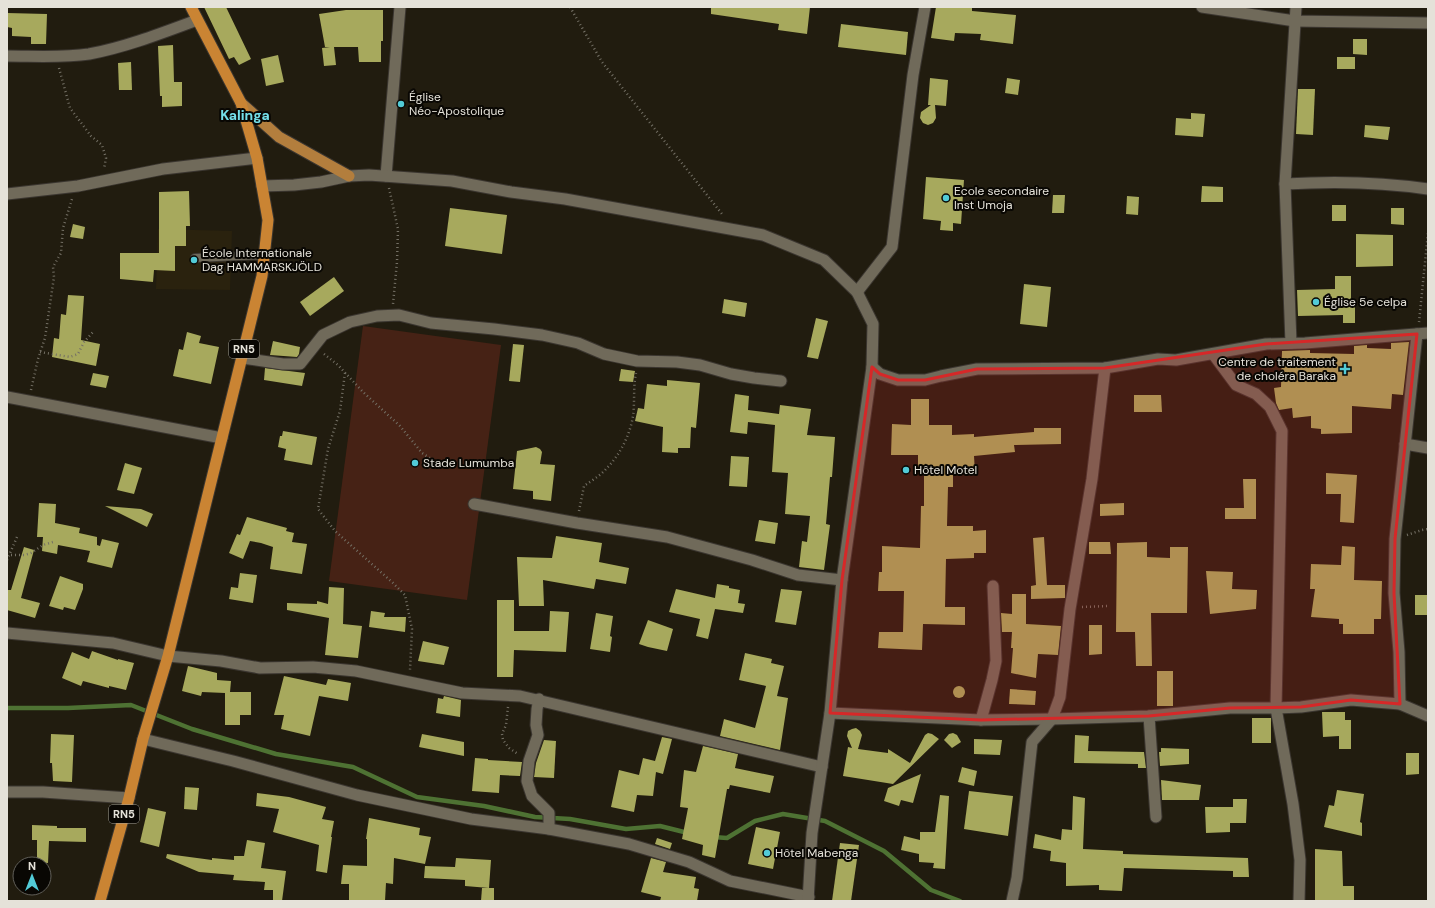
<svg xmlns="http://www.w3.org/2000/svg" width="1435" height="908" viewBox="0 0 1435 908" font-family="'DM Sans',sans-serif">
<rect width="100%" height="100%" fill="#211c0f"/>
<polygon fill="#2a220e" points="158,229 232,231 230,290 156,289"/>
<polygon fill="#462215" points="363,326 501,345 467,600 329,581"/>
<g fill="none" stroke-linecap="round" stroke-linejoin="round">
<g stroke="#4e7233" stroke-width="4.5">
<polyline points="7,708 68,708 131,705 192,729 276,754 353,767 417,797 484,806 535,817 570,819 626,829 660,826 688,833"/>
<polyline points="713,837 727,838 755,821 783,814 825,821 884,851 931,890 960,901"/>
</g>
</g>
<g fill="#a7a95d">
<polygon points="204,7 226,7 251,59 239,65 234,57 229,59"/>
<polygon points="711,7 810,7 807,34 778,30 779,24 711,14"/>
<polygon points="936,7 972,8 972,11 1016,15 1013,44 980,40 981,34 955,33 954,41 931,38"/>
<polygon points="346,10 383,10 383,41 381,41 381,62 359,62 358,47 334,47 336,65 324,66 322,48 330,47 325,47 319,14"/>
<polygon points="7,13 47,14 46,44 31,44 31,37 12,36 12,28 7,27"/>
<polygon points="841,24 908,32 906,55 838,47"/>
<polygon points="1353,39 1367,39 1367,55 1353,54"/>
<polygon points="173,45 174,82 182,82 182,106 162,107 162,96 160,96 158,46"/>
<polygon points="278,55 284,82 266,86 261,59"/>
<rect x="1337" y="57" width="18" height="12"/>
<polygon points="131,62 132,90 119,90 118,63"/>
<polygon points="930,78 948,80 946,106 935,105 936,118 933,123 928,125 923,123 920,118 921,112 931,105 928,105"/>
<polygon points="1007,78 1020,80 1018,95 1005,93"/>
<polygon points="1298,89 1315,89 1313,135 1296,134"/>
<polygon points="1191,113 1205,114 1203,137 1175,135 1176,118 1191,119"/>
<polygon points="1365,125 1390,127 1388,140 1364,137"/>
<polygon points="926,177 964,180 961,224 953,223 953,231 940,230 941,221 923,219"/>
<polygon points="1202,186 1223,187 1223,202 1201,202"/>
<polygon points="189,191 190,226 186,226 186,246 175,246 175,271 154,270 153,282 120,279 120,253 159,253 159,192"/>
<polygon points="1053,195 1065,195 1064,213 1052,213"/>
<polygon points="1127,196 1139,197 1138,215 1126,214"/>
<rect x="1332" y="205" width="14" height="16"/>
<polygon points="450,208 507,215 502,254 445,246"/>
<polygon points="1391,208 1404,208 1404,225 1391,224"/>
<polygon points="73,224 85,227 83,239 70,237"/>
<polygon points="1356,234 1393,235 1393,266 1356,267"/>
<polygon points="1335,276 1351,276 1351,303 1355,303 1355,323 1343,323 1343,315 1298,316 1297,290 1335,289"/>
<polygon points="334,277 344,291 310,316 300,302"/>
<polygon points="1024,284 1051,287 1047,327 1020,324"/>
<polygon points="68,295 84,296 81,340 100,344 96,366 52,357 54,338 59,339 61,314 66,315"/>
<polygon points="724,299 747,303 745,317 722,313"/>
<polygon points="816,318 828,321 818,359 807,357"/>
<polygon points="187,332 201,336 199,343 219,347 211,384 173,376 179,349 183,350"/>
<polygon points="273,341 300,347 299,354 297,357 270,355"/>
<polygon points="1409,342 1403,395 1392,394 1391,409 1352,406 1352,433 1321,434 1321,429 1311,428 1311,416 1293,418 1292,408 1279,410 1276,403 1274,388 1281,387 1282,351 1310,350 1310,353 1354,354 1354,346 1367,345 1367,348 1391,349 1391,343"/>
<polygon points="513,344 524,345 520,382 509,381"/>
<polygon points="265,368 305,373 302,386 264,380"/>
<polygon points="621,369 635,371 633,382 619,381"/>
<polygon points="93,373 109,376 106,388 90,385"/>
<polygon points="667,380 700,383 696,428 691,427 690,448 678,448 678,453 662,452 663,427 635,421 638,408 644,409 647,384 667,386"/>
<polygon points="735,394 749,396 748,410 779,414 780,405 811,409 807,435 835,437 832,477 830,477 826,524 830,525 824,570 799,567 802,541 807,542 810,516 785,514 788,473 772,472 775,425 748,422 747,434 730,432"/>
<polygon points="1134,395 1161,395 1162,412 1134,412"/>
<polygon points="911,399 929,399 929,425 952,425 952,435 974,434 974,437 1034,432 1034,428 1061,428 1061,444 1014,445 1015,452 974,456 975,473 953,473 953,487 948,487 947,526 973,526 973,531 986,530 986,553 974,553 974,558 946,559 945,607 965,607 965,625 923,624 922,650 878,648 879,632 903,632 904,591 878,591 879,572 882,572 882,546 920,548 921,506 924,506 924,472 918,472 918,455 891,455 892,424 911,425"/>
<polygon points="283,431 317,437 312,465 284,460 286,449 278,447 280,436 282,436"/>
<polygon points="536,447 540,449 542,452 540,464 555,465 551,501 533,499 533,491 513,489 517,451"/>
<polygon points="731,456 749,457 747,487 729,486"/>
<polygon points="125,463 142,468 134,494 117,490"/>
<polygon points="1326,473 1357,475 1354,523 1340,522 1341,494 1326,494"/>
<polygon points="1243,479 1256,479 1256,519 1225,519 1225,508 1244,508"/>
<polygon points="39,503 56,504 55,523 80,528 79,533 97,537 97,545 100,546 102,539 119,543 112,568 87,562 90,551 58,545 57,554 42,551 43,537 37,537"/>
<polygon points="1124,503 1124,515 1100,516 1100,504"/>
<polygon points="105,506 141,509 153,514 147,527"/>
<polygon points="247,517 287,528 286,531 294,533 292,542 307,544 302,574 270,569 273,547 261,543 250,541 243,559 229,553 237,534 240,535"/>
<polygon points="759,520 778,523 775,544 755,541"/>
<polygon points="556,536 602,543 599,562 629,568 626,584 596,579 594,589 543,580 544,606 519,606 517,557 552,558"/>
<polygon points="1044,537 1047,585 1065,585 1065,598 1031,599 1031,586 1036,585 1033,538"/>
<polygon points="1089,542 1110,542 1111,554 1089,554"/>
<polygon points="1147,542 1147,557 1170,558 1170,547 1188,547 1187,613 1151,613 1152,666 1136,666 1135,632 1116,632 1117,543"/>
<polygon points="1342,546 1355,547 1354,580 1382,581 1381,619 1374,619 1374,634 1343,634 1343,624 1339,624 1339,619 1311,617 1315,589 1310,589 1311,564 1341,565"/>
<polygon points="24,547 34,550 21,598 40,603 35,618 7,610 7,590 11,590"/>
<polygon points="1206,571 1233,572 1232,589 1257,590 1256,609 1210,614"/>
<polygon points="240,573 257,575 253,603 229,599 231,587 238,588"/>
<polygon points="60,576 83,584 83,589 75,610 64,607 63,610 49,606"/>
<polygon points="717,584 729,586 729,588 740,590 738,603 745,604 743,613 715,609 708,639 696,636 700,619 669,612 676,589 715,598"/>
<polygon points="329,587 344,588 343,624 362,626 358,658 325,655 329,618 287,610 287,603 317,604 317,601 328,604"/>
<polygon points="781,589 802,591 796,625 775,622"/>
<polygon points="1012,594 1026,594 1026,624 1061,626 1058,655 1038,654 1036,678 1011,673 1013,648 1011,648 1012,632 1002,632 1001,613 1012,614"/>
<rect x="1415" y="595" width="13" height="20"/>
<polygon points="497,600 514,600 514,631 549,631 550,611 569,612 566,652 514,650 513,677 497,677"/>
<polygon points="371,611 385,613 384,617 406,617 405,632 369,627"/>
<polygon points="596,613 613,616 610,636 612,637 610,652 590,649"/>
<polygon points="648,620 673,629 667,651 648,647 639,644"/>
<polygon points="1089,625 1102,625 1102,654 1089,655"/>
<polygon points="423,641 449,647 444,665 418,661"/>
<polygon points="92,651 118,660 118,659 134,663 126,690 109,686 109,688 83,681 81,686 62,678 72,652 89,659"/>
<polygon points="745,653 772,659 771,663 784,666 777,696 788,698 780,750 720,736 724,719 755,728 766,686 739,680"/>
<polygon points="188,666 217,673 217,680 231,681 230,692 251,692 251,715 240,715 240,725 225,725 225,693 202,692 201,696 182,691"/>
<rect x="1157" y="671" width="16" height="35"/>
<polygon points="284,676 326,685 328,679 351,683 348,701 319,696 310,736 281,729 284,715 274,715"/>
<circle cx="959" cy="692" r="6"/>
<polygon points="1010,689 1036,691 1035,705 1009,704"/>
<polygon points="444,696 461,700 460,717 436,713 438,698 443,699"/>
<polygon points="1322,712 1345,712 1345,720 1351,720 1351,749 1339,749 1339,736 1323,737"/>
<rect x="1252" y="718" width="19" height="25"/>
<polygon points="856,728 860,731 862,735 858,749 888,753 888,749 910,763 925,735 928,733 932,734 939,739 893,784 843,776 848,747 852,748 847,736 848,731 852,729"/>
<polygon points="953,733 957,735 961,742 952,748 944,740 949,734"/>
<polygon points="51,734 74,735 72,782 53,781 52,763 50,763"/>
<polygon points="422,734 464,742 464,756 419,747"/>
<polygon points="1075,735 1089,736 1088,751 1144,752 1146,768 1138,768 1138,764 1074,763"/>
<polygon points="662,737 672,739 663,774 656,772 653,796 637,795 634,812 611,807 619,770 639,775 643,758 655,761"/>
<polygon points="974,739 1002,740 1000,755 974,754"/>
<polygon points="544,740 556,741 554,778 534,777 536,763"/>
<polygon points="703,746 738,754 735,768 774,776 770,793 730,785 729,789 727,789 715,858 702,855 703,845 682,839 688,808 680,807 684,770 696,772"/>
<polygon points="1161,748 1189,749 1189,764 1160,766 1159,752 1161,752"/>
<polygon points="1406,753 1419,753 1419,774 1406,775"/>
<polygon points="475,758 488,759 488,760 522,762 520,776 500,775 499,793 472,791"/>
<polygon points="962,767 977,771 974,786 958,782"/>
<polygon points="921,774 913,803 901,800 899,806 884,801 888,788"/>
<polygon points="1161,780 1201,785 1199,800 1162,800"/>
<polygon points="185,787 199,788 197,810 184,809"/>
<polygon points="1337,790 1364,794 1360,822 1362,823 1362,836 1324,827 1329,805 1334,806"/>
<polygon points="969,791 1013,796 1008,836 964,829"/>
<polygon points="257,793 289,797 326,807 322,819 334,821 331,837 332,837 327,873 316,871 319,845 273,832 279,809 256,806"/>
<polygon points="940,795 949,796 945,869 933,868 934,863 919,862 919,854 901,850 904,836 920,840 920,832 935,832"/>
<polygon points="1073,796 1085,798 1083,849 1123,851 1123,854 1248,858 1249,877 1233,877 1233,871 1124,868 1122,891 1099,890 1099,885 1066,886 1066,863 1050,861 1051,851 1033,848 1035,834 1061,840 1062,829 1072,830"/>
<polygon points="1233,799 1247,799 1246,823 1230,823 1230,832 1206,833 1205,807 1233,807"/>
<polygon points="148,808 166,812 159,847 140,842"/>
<polygon points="369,818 420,828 419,835 431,837 425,864 394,858 393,884 386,883 385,901 349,901 349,884 341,884 343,865 367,866 367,839 366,839"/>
<polygon points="32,825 57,826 57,828 86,828 86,842 49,841 48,863 37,862 37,840 32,840"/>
<polygon points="756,827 780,832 773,869 748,864"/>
<polygon points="657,838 672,843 670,849 655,844"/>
<polygon points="247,840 265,843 261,868 286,871 282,901 273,901 273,890 264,890 265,882 233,880 234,875 199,872 166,858 167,854 212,860 212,858 234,860 234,856 244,856"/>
<polygon points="840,843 859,845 851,901 832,901"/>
<polygon points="1315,849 1342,851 1343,886 1354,886 1354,901 1315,901"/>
<polygon points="456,858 491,860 489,888 465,886 465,880 424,878 425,866 455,867"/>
<polygon points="651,858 666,862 663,872 696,877 694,888 699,889 697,901 660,901 661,897 641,892"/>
<polygon points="482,888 494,888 494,901 481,901"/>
</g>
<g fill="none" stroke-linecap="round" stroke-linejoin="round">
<defs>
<polyline id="service" points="195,258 264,255"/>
<g id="minor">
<polyline points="1202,7 1295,21 1428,23"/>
<path d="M 7,56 C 34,56 63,58 89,54 C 126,47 162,33 197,20"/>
<polyline points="386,176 400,7"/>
<path d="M 1285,184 C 1333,181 1381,182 1428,189"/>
<polyline points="7,194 78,186 163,169 257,158"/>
<polyline points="857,292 892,247 913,75 925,7"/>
<polyline points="1291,343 1285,184 1296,7"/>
<polyline points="1213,354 1236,385 1256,394 1270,407 1282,431 1276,708 1293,804 1300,860 1299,901"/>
<polyline points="242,358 283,364 300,364 323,335 350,322 377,316 399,315 431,323 494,329 542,335 578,343 604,354 637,361 677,362 700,365 731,374 754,378 781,381"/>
<polyline points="872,367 880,374 898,380 925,380 941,376 977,369 1105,368 1158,359 1176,360 1266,344 1305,343 1428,333"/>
<polyline points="7,397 222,438"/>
<polyline points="1405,444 1428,448"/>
<polyline points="474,504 577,523 667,537 752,560 798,575 842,580"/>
<polyline points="7,633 113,643 168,656 221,661 260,668 313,667 356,671 462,693 520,696 822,767"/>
<polyline points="539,699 537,709 536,725 538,735 529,761 527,781 532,796 549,813 549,829"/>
<polyline points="1400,704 1399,652 1394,593 1395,539 1417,334"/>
<polyline points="830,713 981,720 1052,719 1149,716 1230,708 1276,708 1301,707 1351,700 1400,704 1428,716"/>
<polyline points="1149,716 1156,817"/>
<polyline points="981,720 992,680 996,661 993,586"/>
<polyline points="143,739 233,761 357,795 471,819 549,829 629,844 689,862 730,881 809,897"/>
<polyline points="7,792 43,792 129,798"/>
<polyline points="1012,901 1017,878 1032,742 1052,719 1060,697 1070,609 1092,479 1105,368"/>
</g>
<polyline id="tertiary" points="262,186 294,185 321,182 349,176 369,175 452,181 511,192 565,199 763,235 824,260 857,292 873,324 872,367 842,580 830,713 812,833 808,901"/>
<polyline id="primary" points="241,103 279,137 349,176"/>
<polyline id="trunk" points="100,901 129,798 143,739 168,656 262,276 268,220 257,158 241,103 191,7"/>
</defs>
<use href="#service" stroke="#3b3630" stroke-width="10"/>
<use href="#minor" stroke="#3b3630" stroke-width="13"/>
<use href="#tertiary" stroke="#3b3630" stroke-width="13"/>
<use href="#primary" stroke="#3b3630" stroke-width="13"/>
<use href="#trunk" stroke="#3b3630" stroke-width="13"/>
<g stroke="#747065" stroke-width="2.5" stroke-dasharray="1 3" stroke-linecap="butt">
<polyline points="570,7 602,62 722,214"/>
<polyline points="59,68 70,108 91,136 102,145 106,158 104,169"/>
<polyline points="389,188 398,229 397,262 393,304"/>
<polyline points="1419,322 1428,233"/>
<polyline points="40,352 70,357 78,354 84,342 93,332"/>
<polyline points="324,354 338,365 363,392 400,426 422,453 436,462"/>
<polyline points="345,373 340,411 328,449 318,509 335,531 393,583 405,595 412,629 410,670"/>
<polyline points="31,390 38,359 45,338 54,277 53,267 61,253 63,228 72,199"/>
<path d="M 579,511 L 584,486 C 591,481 600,476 606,469 C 620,455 630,435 633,416 C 635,402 633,387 636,373"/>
<polyline points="1407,535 1422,530 1428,529"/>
<polyline points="7,555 25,555 31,553 43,545 53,542"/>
<polyline points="7,560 17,537"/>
<polyline points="1082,607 1108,606"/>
<polyline points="508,707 506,725 502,734 503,740 509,748 518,754"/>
</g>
<use href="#service" stroke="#706a5a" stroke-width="8"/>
<use href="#minor" stroke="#706a5a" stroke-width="11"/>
<use href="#tertiary" stroke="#706a5a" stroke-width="11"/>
<use href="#primary" stroke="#b37e3d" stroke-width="11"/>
<use href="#trunk" stroke="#ca8433" stroke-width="11"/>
</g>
<path fill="#d62828" fill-opacity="0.2" stroke="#d62828" stroke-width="3" stroke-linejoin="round" d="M 1417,334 L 1395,539 L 1394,593 L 1400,704 L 1351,700 L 1301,707 L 1230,708 L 1149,716 L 981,720 L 830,713 L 842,580 L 872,367 L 880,374 L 898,380 L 925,380 L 977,369 L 1105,368 L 1266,344 Z"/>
<g fill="#52cbd7" stroke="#090703" stroke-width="1.5">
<circle cx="401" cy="104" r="4"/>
<circle cx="946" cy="198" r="4"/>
<circle cx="194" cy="260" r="4"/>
<circle cx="1316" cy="302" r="4"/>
<path d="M1343 363h4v4h4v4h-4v4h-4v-4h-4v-4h4z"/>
<circle cx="415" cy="463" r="4"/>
<circle cx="906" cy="470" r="4"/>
<circle cx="767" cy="853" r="4"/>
</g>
<g text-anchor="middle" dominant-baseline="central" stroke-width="4" stroke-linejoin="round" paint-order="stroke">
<g fill="#090703" stroke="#a3a099" stroke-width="1">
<rect x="229" y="340" width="30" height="18" rx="3"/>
<rect x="109" y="805" width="30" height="18" rx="3"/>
</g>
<g font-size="11" font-weight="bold" fill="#e5e2d9">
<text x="244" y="349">RN5</text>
<text x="124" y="814">RN5</text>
</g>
<g font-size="12" fill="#e5e2d9" stroke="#090703" text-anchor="start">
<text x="409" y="97">Église<tspan x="409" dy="14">Néo-Apostolique</tspan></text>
<text x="954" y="191">Ecole secondaire<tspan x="954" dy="14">Inst Umoja</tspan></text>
<text x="202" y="253">École Internationale<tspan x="202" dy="14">Dag HAMMARSKJÖLD</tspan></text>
<text x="1324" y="302">Église 5e celpa</text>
<text x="1336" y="362" text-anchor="end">Centre de traitement<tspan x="1336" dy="14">de choléra Baraka</tspan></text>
<text x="423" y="463">Stade Lumumba</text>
<text x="914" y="470">Hôtel Motel</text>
<text x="775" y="853">Hôtel Mabenga</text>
</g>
<g font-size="14" font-weight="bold" fill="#75e0ea" stroke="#090703">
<text x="245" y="115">Kalinga</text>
</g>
</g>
<rect width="1435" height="908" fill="none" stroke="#e5e2d9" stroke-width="16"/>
<g transform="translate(32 876)"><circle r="19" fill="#090703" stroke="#615f59"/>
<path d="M0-3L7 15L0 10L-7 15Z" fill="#52cbd7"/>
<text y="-6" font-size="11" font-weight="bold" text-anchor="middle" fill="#e5e2d9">N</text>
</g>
</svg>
